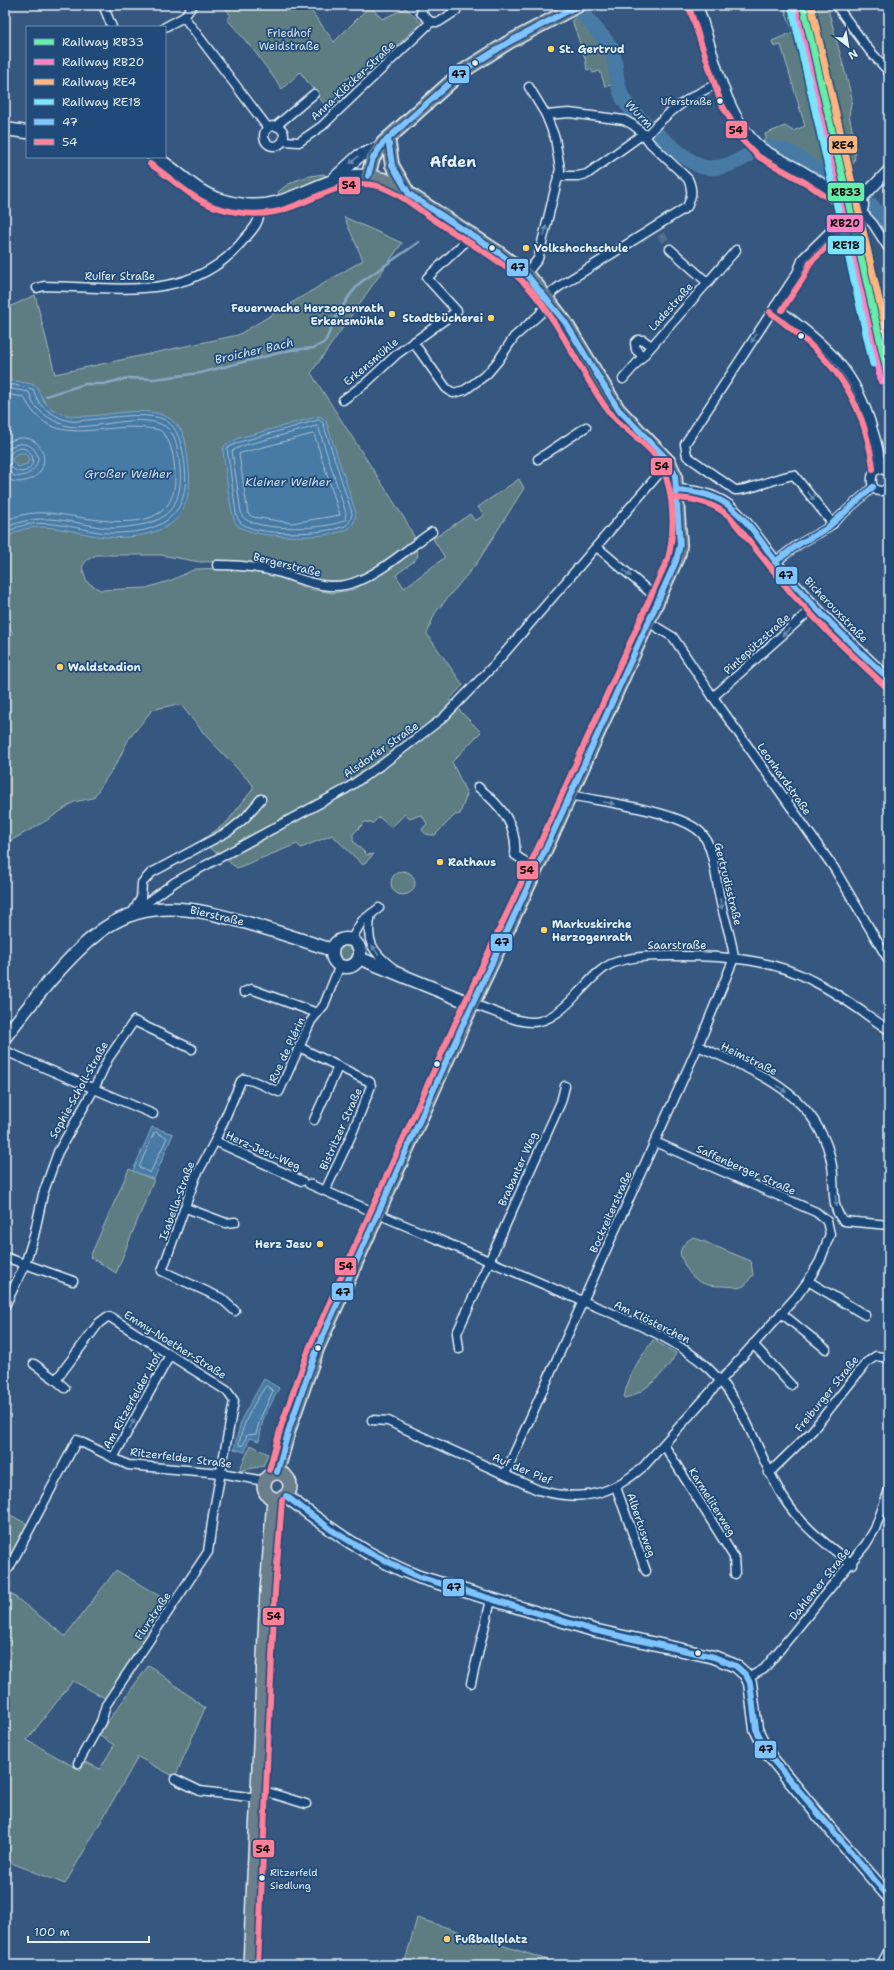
<svg xmlns="http://www.w3.org/2000/svg" width="894" height="1970" viewBox="0 0 894 1970" font-family="'Shantell Sans',sans-serif">
<rect width="100%" height="100%" fill="#36577f"/>
<filter id="ink" filterUnits="userSpaceOnUse"><feTurbulence type="fractalNoise" baseFrequency=".025" numOctaves="2"/><feDisplacementMap in="SourceGraphic" scale="8" xChannelSelector="R" yChannelSelector="G"/><feConvolveMatrix kernelMatrix="1 2 1 2 8 2 1 2 1" color-interpolation-filters="sRGB"/></filter>
<g filter="url(#ink)">
<g fill="#5d7d82" stroke="#a2b7bd">
<polygon points="223,5 307,5 334,42 370,6 382,19 406,8 424,26 420,28 415,28 396,47 398,50 388,60 383,58 363,77 354,76 346,79 343,87 348,96 331,113 300,72 282,89 255,52 227,19 231,16"/>
<polygon points="783,5 800,5 837,170 834,176 825,180 763,141 766,139 765,134 785,126 793,131 805,126 781,45 774,47 772,41 793,32"/>
<polygon points="813,5 827,5 852,98 849,115 856,148 854,163 849,165"/>
<polygon points="589,11 611,36 616,46 625,100 617,102 614,85 605,86 600,71 593,73 591,69 587,70 585,58 572,20"/>
<path d="M 324,174 L 326,176 L 279,196 L 278,192 C 291,180 306,176 324,174 Z"/>
<path d="M 344,217 L 402,243 L 311,373 L 406,521 L 415,539 L 363,575 L 352,580 L 324,581 L 303,577 L 260,564 L 236,561 L 200,562 L 161,555 L 96,555 L 87,560 L 82,567 L 87,582 L 100,590 L 146,588 L 172,580 L 195,569 L 232,568 L 269,573 L 309,589 L 333,593 L 355,589 L 386,570 L 416,550 L 418,556 L 414,561 L 396,575 L 404,588 L 444,558 L 444,556 L 433,539 L 470,514 L 475,521 L 484,515 L 478,507 L 519,479 L 524,488 L 477,563 L 435,613 L 427,634 L 463,685 L 449,700 L 481,732 L 452,762 L 467,794 L 460,814 L 455,815 L 435,835 C 429,835 424,835 422,829 L 427,824 L 422,815 L 408,818 L 405,814 L 391,828 L 379,817 L 373,823 L 365,822 L 353,834 L 353,841 L 367,855 L 374,854 L 363,865 L 332,835 L 301,848 L 297,844 L 237,868 L 201,841 L 227,822 L 253,789 L 253,785 L 207,737 L 181,705 L 173,705 L 152,710 L 128,740 L 118,761 L 93,798 L 74,802 L 49,819 L 5,844 L 5,639 L 13,634 L 5,616 L 5,309 L 35,295 L 55,374 L 238,335 L 363,260 Z"/>
<circle cx="403" cy="883" r="12"/>
<circle cx="345" cy="952" r="8"/>
<polygon points="129,1169 154,1180 116,1273 90,1257"/>
<path d="M 693,1237 L 751,1261 L 753,1275 L 744,1286 L 738,1288 C 732,1286 726,1286 719,1286 C 700,1286 689,1277 682,1259 C 677,1249 685,1242 693,1237 Z"/>
<path d="M 653,1340 L 676,1353 C 669,1370 643,1395 624,1398 C 627,1377 641,1356 653,1340 Z"/>
<polygon points="251,1445 268,1454 263,1466 239,1471"/>
<polygon points="5,1512 27,1524 6,1563 5,1562"/>
<polygon points="116,1570 171,1603 107,1699 73,1681 27,1740 80,1770 86,1762 100,1769 114,1745 98,1735 149,1665 205,1708 175,1777 138,1757 65,1884 14,1864 5,1858 5,1589 65,1636"/>
<polygon points="417,1918 548,1960 548,1965 404,1965"/>
</g>
<g fill="#477aa4" stroke="#87aac6" fill-rule="evenodd">
<path d="M 5,379 L 31,384 L 37,387 C 59,453 151,379 182,432 C 186,439 187,452 188,461 C 191,479 190,501 179,516 C 164,536 122,540 99,536 C 74,533 47,522 21,530 C 16,532 10,535 5,538 ZM 19,453 L 25,453 L 29,459 L 27,464 L 18,467 L 12,460 L 14,456 Z"/>
<path d="M 320,416 L 326,421 L 356,513 C 355,519 354,525 348,529 C 329,539 254,540 237,525 C 230,518 225,464 223,451 L 224,446 L 239,438 Z"/>
<polygon points="152,1127 173,1134 154,1179 133,1171"/>
<polygon points="264,1379 279,1388 263,1420 259,1441 249,1438 245,1452 234,1449 242,1418"/>
</g>
<g fill="none" stroke-linecap="round" stroke-linejoin="round">
<g stroke="#a8c1d6" stroke-width="1">
<path d="M 5,383 L 33,389 C 36,395 37,402 43,407 C 50,413 61,419 70,421 C 75,422 82,420 88,420 C 107,418 153,410 168,422 C 177,429 179,438 182,448 C 192,493 183,526 133,532 C 122,533 110,534 99,532 C 74,528 48,519 21,526 C 16,527 10,531 5,533"/>
<path d="M 5,388 L 29,392 C 31,396 31,400 33,403 C 40,414 56,423 68,426 C 97,432 166,401 176,443 C 185,485 184,521 133,526 C 123,528 110,529 100,527 C 66,521 38,512 5,528"/>
<path d="M 5,394 L 24,397 C 51,452 100,422 146,428 C 152,429 159,428 163,433 C 173,443 175,465 175,479 C 174,545 86,515 46,513 C 31,512 18,515 5,521"/>
<path d="M 319,420 L 323,423 L 352,513 C 351,518 350,523 345,526 C 327,534 253,538 239,521 C 238,519 237,516 236,513 L 227,448 L 240,442 Z"/>
<path d="M 318,426 L 346,513 L 345,520 C 327,530 262,531 245,519 C 242,517 242,515 241,512 L 232,451 L 242,446 Z"/>
<polygon points="314,434 340,515 292,523 253,517 248,514 239,454"/>
<path d="M 5,444 C 42,420 60,473 25,481 C 17,483 11,482 5,476"/>
<circle cx="21" cy="460" r="12"/>
<path d="M 5,453 C 14,439 35,441 38,458 C 37,470 26,478 14,476 L 5,467"/>
<polygon points="156,1132 167,1138 150,1173 139,1167 154,1133"/>
<path d="M 267,1386 L 273,1391 L 260,1419 L 256,1434 L 247,1435 L 243,1445 L 240,1446 L 239,1444 C 243,1422 253,1405 265,1387 Z"/>
</g>
<g stroke="#87aac6" stroke-width="2.5">
<polyline points="669,150 676,149"/>
<polyline points="46,396 85,384 103,384 129,378 154,379 200,373 291,350 314,348 325,342 337,315 350,295 361,282 419,242"/>
</g>
<g stroke="#477aa4" stroke-width="15">
<path d="M 576,5 L 611,47 C 618,64 614,84 624,100 C 631,113 690,165 703,167 C 719,170 734,164 747,156"/>
<polyline points="769,147 790,152 830,178"/>
<polyline points="872,206 889,225"/>
</g>
<polyline stroke="#516e91" stroke-width="8" stroke-dasharray="8 4" stroke-linecap="butt" points="661,234 670,249"/>
<defs>
<g id="minor">
<polyline points="103,5 112,27"/>
<polyline points="424,5 421,13 431,22 439,22 456,11 449,5"/>
<polyline points="836,5 869,50 889,72"/>
<polyline points="184,17 193,5"/>
<polyline points="165,27 184,17 268,128"/>
<circle cx="274" cy="136" r="10"/>
<polyline points="276,126 314,94"/>
<path d="M 646,136 C 667,112 692,94 722,82"/>
<polyline points="284,141 299,142 322,126 431,22"/>
<polyline points="559,176 578,176 587,174 643,134"/>
<polyline points="861,211 873,224 889,249"/>
<polyline points="670,249 708,283"/>
<polyline points="526,274 538,259 560,169 555,138 546,115 529,87"/>
<path d="M 37,288 L 44,286 C 113,287 190,303 240,244 C 251,231 260,225 261,206"/>
<path d="M 775,306 C 824,344 856,367 873,430 C 877,443 881,456 881,469"/>
<path d="M 413,342 L 446,388 L 453,393 L 465,390 L 487,374 L 498,361 L 514,337 L 540,314 L 552,292 L 560,286 L 687,207 C 692,196 693,190 688,179 L 650,143 C 644,133 635,125 624,120 L 569,113 L 546,115"/>
<polyline points="643,356 636,350 635,343 638,340 643,340 651,346"/>
<polyline points="623,379 736,250"/>
<polyline points="343,400 366,383 397,354 457,311 427,278 462,245 470,234"/>
<polyline points="538,459 586,427"/>
<path d="M 889,473 C 866,455 866,505 889,487"/>
<path d="M 833,524 L 794,475 C 777,477 750,491 735,490 L 687,456 L 685,444 L 797,273 L 803,258 L 850,212"/>
<polyline points="597,547 659,600"/>
<polyline points="775,562 799,544 826,529 873,487"/>
<path d="M 217,565 C 239,565 260,567 281,573 C 307,581 330,593 358,581 C 385,570 408,548 432,532"/>
<polyline points="648,622 673,637 713,697 834,868 889,961"/>
<polyline points="713,697 815,606"/>
<path d="M 478,787 C 500,805 518,825 515,855 L 536,869"/>
<polyline points="134,910 141,898 142,883 151,873 229,831 245,818 261,799"/>
<polyline points="135,911 175,882 346,789 384,763 443,718 496,663 669,462"/>
<path d="M 371,914 C 365,941 372,952 393,968"/>
<polyline points="351,940 362,921 379,908"/>
<polyline points="244,992 251,989 317,1013"/>
<path d="M 472,1004 C 524,1021 538,1039 579,992 C 589,982 598,970 611,964 C 633,955 656,956 680,956 C 725,956 774,959 815,982 C 841,995 865,1014 889,1030"/>
<path d="M 698,1046 C 741,1065 796,1085 819,1129 C 826,1140 830,1153 832,1166 C 835,1182 830,1210 844,1221 L 889,1225"/>
<polyline points="299,1047 364,1079 370,1082 371,1086 351,1136 325,1191"/>
<polyline points="5,1051 153,1114"/>
<polyline points="314,1120 338,1067"/>
<polyline points="215,1141 302,1181"/>
<path d="M 309,1184 C 395,1222 481,1257 566,1294 C 612,1314 674,1335 709,1369 C 748,1406 756,1453 783,1497 C 800,1525 826,1544 852,1564"/>
<polyline points="186,1208 226,1223 235,1222"/>
<polyline points="5,1257 73,1281"/>
<polyline points="808,1281 865,1315"/>
<polyline points="5,1306 25,1264 34,1236 43,1194 58,1152 94,1089 108,1059 134,1021 192,1049"/>
<polyline points="235,1311 221,1298 162,1271 196,1176 215,1141 241,1081 244,1079 253,1081 279,1092 311,1021 324,1005 340,965"/>
<polyline points="781,1313 826,1349"/>
<polyline points="753,1344 791,1385"/>
<polyline points="459,1349 457,1333 561,1102 565,1086"/>
<polyline points="34,1364 56,1380 99,1323 107,1317 110,1317 227,1391 234,1401 213,1515 208,1552 106,1705 101,1722 78,1763"/>
<polyline points="56,1380 65,1388"/>
<path d="M 372,1420 L 388,1421 L 538,1490 C 582,1502 610,1496 644,1466 L 796,1297 L 808,1281 L 820,1261 L 830,1234 L 827,1221 L 816,1212 L 655,1142"/>
<polyline points="664,1445 734,1557 735,1574"/>
<polyline points="113,1458 170,1355"/>
<polyline points="769,1473 812,1431 866,1363 876,1356 889,1358"/>
<path d="M 505,1474 L 698,1046 L 734,958 C 732,938 724,919 720,899 C 716,881 714,849 703,835 C 684,811 601,802 570,795"/>
<polyline points="616,1487 646,1571"/>
<polyline points="9,1568 77,1440 128,1465 221,1473 264,1481"/>
<polyline points="748,1678 764,1669 866,1544 875,1529 889,1490"/>
<polyline points="471,1683 491,1600"/>
<polyline points="175,1779 200,1791 257,1798"/>
<polyline points="258,1789 306,1804"/>
<polyline points="881,1965 889,1950"/>
</g>
<g id="tertiary">
<path d="M 697,5 C 713,50 723,116 761,148 C 769,154 778,158 787,163 C 808,174 828,187 846,201"/>
<circle cx="854" cy="205" r="9"/>
<polyline points="861,199 889,170"/>
<path d="M 676,490 C 696,491 712,494 728,505 C 748,520 769,555 786,575 C 818,612 853,646 889,679"/>
</g>
<g id="secondary">
<polyline points="5,129 27,132"/>
<path d="M 154,157 C 177,169 193,191 218,199 C 235,205 257,208 275,203 C 307,195 334,173 368,176"/>
<polyline points="334,179 359,156 379,148"/>
<circle cx="346" cy="953" r="14"/>
<polyline points="359,958 472,1004"/>
<path d="M 5,1037 C 32,1002 70,952 105,928 C 152,896 202,910 251,924 C 278,932 305,941 332,950"/>
<path d="M 286,1496 C 328,1528 369,1558 419,1577 L 593,1630 L 714,1657 L 736,1666 L 746,1675 L 750,1683 L 756,1729 L 768,1754 L 829,1828 L 889,1897"/>
</g>
<g id="primary">
<polyline points="388,138 392,165 407,191"/>
<polyline points="277,1472 290,1426 317,1349 464,1022 548,844 679,553 680,545 675,475 669,462 618,409 565,322 535,283 521,270 499,253 409,194 385,180 368,176 373,158 383,143 463,71 509,42 579,5"/>
<circle cx="277" cy="1486" r="13"/>
<polyline points="250,1965 267,1591 274,1499"/>
</g>
</defs>
<use href="#minor" stroke="#e8f1f8" stroke-width="11"/>
<use href="#tertiary" stroke="#e8f1f8" stroke-width="13"/>
<use href="#secondary" stroke="#e8f1f8" stroke-width="15"/>
<use href="#primary" stroke="#e8f1f8" stroke-width="16"/>
<use href="#minor" stroke="#1f4a7a" stroke-width="8"/>
<use href="#tertiary" stroke="#1f4a7a" stroke-width="10"/>
<use href="#secondary" stroke="#1f4a7a" stroke-width="12"/>
<use href="#primary" stroke="#6b7e8b" stroke-width="13"/>
<defs>
<g id="bus-1">
<polyline points="368,176 373,158 383,143 463,71 509,42 579,5"/>
<path d="M 676,490 C 694,491 713,494 728,505 C 752,523 767,552 786,575 C 818,612 853,646 889,679"/>
<polyline points="775,562 799,544 826,529 873,487"/>
<polyline points="277,1472 290,1426 317,1349 464,1022 548,844 676,561 680,545 675,475 668,460 618,409 565,322 526,274 499,253 409,194 392,165 388,138"/>
<polyline points="286,1496 333,1531 366,1551 419,1577 593,1630 714,1657 736,1666 746,1675 750,1683 756,1729 768,1754 889,1897"/>
</g>
<g id="bus-2">
<polyline points="689,7 721,103 742,140 759,157 806,183 841,207"/>
<path d="M 150,164 C 172,178 190,198 215,207 C 234,213 255,216 274,212 C 310,205 341,176 378,186 C 401,193 420,211 439,223 C 470,244 504,261 530,289 C 563,327 580,373 609,412 C 624,431 655,447 663,469 C 674,495 675,532 668,558 L 541,841 L 457,1019 L 310,1346 L 282,1423 L 269,1470"/>
<polyline points="782,310 804,277 810,263 856,218"/>
<path d="M 770,312 C 815,347 846,371 864,427 C 868,441 872,455 873,469"/>
<path d="M 675,498 C 696,499 714,503 730,517 L 792,594 L 830,634 L 884,685"/>
<polyline points="258,1965 275,1591 282,1500"/>
</g>
</defs>
<use href="#bus-1" stroke="#1f4a7a" stroke-width="9"/>
<use href="#bus-2" stroke="#1f4a7a" stroke-width="9"/>
<use href="#bus-1" stroke="#80c4ff" stroke-width="6"/>
<use href="#bus-2" stroke="#ff8098" stroke-width="6"/>
<defs>
<polyline id="rail-1" points="803,5 889,379"/>
<polyline id="rail-2" points="795,7 881,381"/>
<polyline id="rail-3" points="811,5 889,343"/>
<polyline id="rail-4" points="792,9 873,364"/>
</defs>
<use href="#rail-1" stroke="#1f4a7a" stroke-width="10"/>
<use href="#rail-2" stroke="#1f4a7a" stroke-width="10"/>
<use href="#rail-3" stroke="#1f4a7a" stroke-width="10"/>
<use href="#rail-4" stroke="#1f4a7a" stroke-width="10"/>
<use href="#rail-1" stroke="#66eda8" stroke-width="7"/>
<use href="#rail-2" stroke="#ff80c5" stroke-width="7"/>
<use href="#rail-3" stroke="#ffb580" stroke-width="7"/>
<use href="#rail-4" stroke="#7ae5fd" stroke-width="7"/>
</g>
<defs><path id="oneway-solid" d="M-6-.8H1V-3.2L6.5 0L1 3.2V.8H-6Z"/></defs>
<g fill="#6f8dac">
<use href="#oneway-solid" transform="translate(354 160) rotate(138)"/>
<use href="#oneway-solid" transform="translate(545 231) rotate(-77)"/>
<use href="#oneway-solid" transform="translate(754 338) rotate(123)"/>
<use href="#oneway-solid" transform="translate(811 496) rotate(52)"/>
<use href="#oneway-solid" transform="translate(627 573) rotate(41)"/>
<use href="#oneway-solid" transform="translate(786 632) rotate(138)"/>
<use href="#oneway-solid" transform="translate(609 803) rotate(11)"/>
<use href="#oneway-solid" transform="translate(721 904) rotate(78)"/>
<use href="#oneway-solid" transform="translate(375 950) rotate(-124)"/>
<use href="#oneway-solid" transform="translate(782 1089) rotate(38)"/>
<use href="#oneway-solid" transform="translate(836 1201) rotate(82)"/>
<use href="#oneway-solid" transform="translate(132 1424) rotate(-61)"/>
</g>
</g>
<g fill="#ffd166" stroke="#1f4a7a" stroke-width="1.5">
<circle cx="551" cy="49" r="4"/>
<circle cx="526" cy="248" r="4"/>
<circle cx="392" cy="314" r="4"/>
<circle cx="491" cy="318" r="4"/>
<circle cx="60" cy="667" r="4"/>
<circle cx="440" cy="862" r="4"/>
<circle cx="544" cy="930" r="4"/>
<circle cx="320" cy="1244" r="4"/>
<circle cx="447" cy="1939" r="4"/>
</g>
<g fill="#e8f1f8" stroke="#1f4a7a" stroke-width="1.5">
<circle cx="475" cy="63" r="3.5"/>
<circle cx="720" cy="101" r="3.5"/>
<circle cx="492" cy="248" r="3.5"/>
<circle cx="801" cy="336" r="3.5"/>
<circle cx="437" cy="1064" r="3.5"/>
<circle cx="318" cy="1348" r="3.5"/>
<circle cx="698" cy="1653" r="3.5"/>
<circle cx="262" cy="1878" r="3.5"/>
</g>
<g text-anchor="middle" dominant-baseline="central" stroke-width="3.5" stroke-linejoin="round" paint-order="stroke">
<g font-size="10" fill="#e8f1f8" stroke="#1f4a7a" text-anchor="end">
<text x="712" y="101">Uferstraße</text>
<text x="270" y="1872" text-anchor="start">Ritzerfeld<tspan x="270" dy="13">Siedlung</tspan></text>
</g>
<g font-size="11" fill="#d3e0e6" stroke="#1f4a7a">
<text x="289" y="33">Friedhof<tspan x="289" dy="13">Weidstraße</tspan></text>
</g>
<g font-size="11" font-weight="bold" fill="#e8f1f8" stroke="#1f4a7a" text-anchor="start">
<text x="559" y="49">St. Gertrud</text>
<text x="534" y="248">Volkshochschule</text>
<text x="384" y="308" text-anchor="end">Feuerwache Herzogenrath<tspan x="384" dy="13">Erkensmühle</tspan></text>
<text x="483" y="318" text-anchor="end">Stadtbücherei</text>
<text x="68" y="667">Waldstadion</text>
<text x="448" y="862">Rathaus</text>
<text x="552" y="924">Markuskirche<tspan x="552" dy="13">Herzogenrath</tspan></text>
<text x="312" y="1244" text-anchor="end">Herz Jesu</text>
<text x="455" y="1939">Fußballplatz</text>
</g>
<g font-size="11" fill="#e8f1f8" stroke="#1f4a7a">
<text transform="translate(353 81) rotate(-43)">Anna-Klöcker-Straße</text>
<text x="120" y="276">Ruifer Straße</text>
<text transform="translate(671 307) rotate(-48)">Ladestraße</text>
<text transform="translate(371 362) rotate(-40)">Erkensmühle</text>
<text transform="translate(287 565) rotate(14)">Bergerstraße</text>
<text transform="translate(836 610) rotate(46)">Bicherouxstraße</text>
<text transform="translate(757 644) rotate(-42)">Pintepützstraße</text>
<text transform="translate(381 750) rotate(-35)">Alsdorfer Straße</text>
<text transform="translate(784 779) rotate(55)">Leonhardstraße</text>
<text transform="translate(728 884) rotate(76)">Gertrudisstraße</text>
<text transform="translate(217 916) rotate(13)">Bierstraße</text>
<text x="677" y="945">Saarstraße</text>
<text transform="translate(287 1050) rotate(-65)">Rue de Plérin</text>
<text transform="translate(749 1059) rotate(26)">Heimstraße</text>
<text transform="translate(79 1090) rotate(-61)">Sophie-Scholl-Straße</text>
<text transform="translate(341 1129) rotate(-66)">Bistritzer Straße</text>
<text transform="translate(263 1151) rotate(24)">Herz-Jesu-Weg</text>
<text transform="translate(518 1169) rotate(-66)">Brabanter Weg</text>
<text transform="translate(746 1170) rotate(24)">Saffenberger Straße</text>
<text transform="translate(177 1201) rotate(-70)">Isabella-Straße</text>
<text transform="translate(611 1212) rotate(-66)">Bockreiterstraße</text>
<text transform="translate(652 1322) rotate(26)">Am Klösterchen</text>
<text transform="translate(175 1345) rotate(32)">Emmy-Noether-Straße</text>
<text transform="translate(827 1394) rotate(-51)">Freiburger Straße</text>
<text transform="translate(132 1401) rotate(-61)">Am Ritzerfelder Hof</text>
<text transform="translate(181 1458) rotate(7)">Ritzerfelder Straße</text>
<text transform="translate(522 1469) rotate(23)">Auf der Pief</text>
<text transform="translate(712 1502) rotate(58)">Karmeliterweg</text>
<text transform="translate(641 1525) rotate(71)">Albertusweg</text>
<text transform="translate(820 1584) rotate(-51)">Dahlemer Straße</text>
<text transform="translate(153 1616) rotate(-56)">Flurstraße</text>
</g>
<g font-size="12" font-style="italic" fill="#d0dfeb" stroke="#1f4a7a">
<text transform="translate(639 114) rotate(45)">Wurm</text>
<text transform="translate(254 351) rotate(-13)">Broicher Bach</text>
<text x="128" y="474">Großer Weiher</text>
<text x="288" y="482">Kleiner Weiher</text>
</g>
<g font-size="15" font-weight="bold" fill="#e8f1f8" stroke="#1f4a7a">
<text x="453" y="162">Afden</text>
</g>
</g>
<g stroke="#1f4a7a" stroke-width="1.5">
<rect x="448" y="65" width="22" height="19" rx="4" fill="#80c4ff"/>
<rect x="725" y="120" width="23" height="19" rx="4" fill="#ff8098"/>
<rect x="828" y="135" width="30" height="19" rx="4" fill="#ffb580"/>
<rect x="338" y="176" width="23" height="19" rx="4" fill="#ff8098"/>
<rect x="827" y="182" width="38" height="20" rx="4" fill="#66eda8"/>
<rect x="826" y="214" width="38" height="19" rx="4" fill="#ff80c5"/>
<rect x="827" y="235" width="38" height="20" rx="4" fill="#7ae5fd"/>
<rect x="506" y="258" width="23" height="19" rx="4" fill="#80c4ff"/>
<rect x="650" y="457" width="23" height="19" rx="4" fill="#ff8098"/>
<rect x="775" y="566" width="23" height="19" rx="4" fill="#80c4ff"/>
<rect x="516" y="860" width="23" height="20" rx="4" fill="#ff8098"/>
<rect x="490" y="933" width="23" height="19" rx="4" fill="#80c4ff"/>
<rect x="334" y="1257" width="23" height="19" rx="4" fill="#ff8098"/>
<rect x="331" y="1282" width="23" height="19" rx="4" fill="#80c4ff"/>
<rect x="442" y="1578" width="23" height="19" rx="4" fill="#80c4ff"/>
<rect x="262" y="1607" width="23" height="19" rx="4" fill="#ff8098"/>
<rect x="754" y="1740" width="23" height="19" rx="4" fill="#80c4ff"/>
<rect x="252" y="1839" width="23" height="19" rx="4" fill="#ff8098"/>
</g>
<g font-size="11" text-anchor="middle" font-weight="bold" fill="#111">
<text x="459" y="78">47</text>
<text x="736" y="134">54</text>
<text x="843" y="149">RE4</text>
<text x="349" y="189">54</text>
<text x="846" y="196">RB33</text>
<text x="845" y="227">RB20</text>
<text x="846" y="249">RE18</text>
<text x="518" y="271">47</text>
<text x="662" y="470">54</text>
<text x="786" y="579">47</text>
<text x="527" y="874">54</text>
<text x="502" y="946">47</text>
<text x="346" y="1270">54</text>
<text x="343" y="1296">47</text>
<text x="454" y="1591">47</text>
<text x="274" y="1620">54</text>
<text x="766" y="1753">47</text>
<text x="263" y="1853">54</text>
</g>
<rect width="894" height="1970" fill="none" stroke="#1f4a7a" stroke-width="20"/>
<rect x="10" y="10" width="874" height="1950" fill="none" stroke="#e8f1f8" stroke-width="1.5" filter="url(#ink)"/>
<rect x="26" y="26" width="140" height="132" fill="#1f4a7a" stroke="#6f8dac"/>
<rect x="34" y="39" width="20" height="6" fill="#66eda8" stroke="#6f8dac"/>
<text x="62" y="46" font-size="12" fill="#e8f1f8">Railway RB33</text>
<rect x="34" y="59" width="20" height="6" fill="#ff80c5" stroke="#6f8dac"/>
<text x="62" y="66" font-size="12" fill="#e8f1f8">Railway RB20</text>
<rect x="34" y="79" width="20" height="6" fill="#ffb580" stroke="#6f8dac"/>
<text x="62" y="86" font-size="12" fill="#e8f1f8">Railway RE4</text>
<rect x="34" y="99" width="20" height="6" fill="#7ae5fd" stroke="#6f8dac"/>
<text x="62" y="106" font-size="12" fill="#e8f1f8">Railway RE18</text>
<rect x="34" y="119" width="20" height="6" fill="#80c4ff" stroke="#6f8dac"/>
<text x="62" y="126" font-size="12" fill="#e8f1f8">47</text>
<rect x="34" y="139" width="20" height="6" fill="#ff8098" stroke="#6f8dac"/>
<text x="62" y="146" font-size="12" fill="#e8f1f8">54</text>
<g transform="translate(848 46) rotate(149)" stroke="#1f4a7a" stroke-width="3" paint-order="stroke">
<path d="M0-3L7 15L0 10L-7 15Z" fill="#e8f1f8"/>
<text y="-6" font-size="11" font-weight="bold" text-anchor="middle" fill="#e8f1f8">N</text>
</g>
<path d="M28 1936v6h121v-6" fill="none" stroke="#e8f1f8" stroke-width="2"/>
<text x="34" y="1936" font-size="12" fill="#e8f1f8" stroke="#1f4a7a" stroke-width="3" paint-order="stroke">100 m</text>
</svg>
